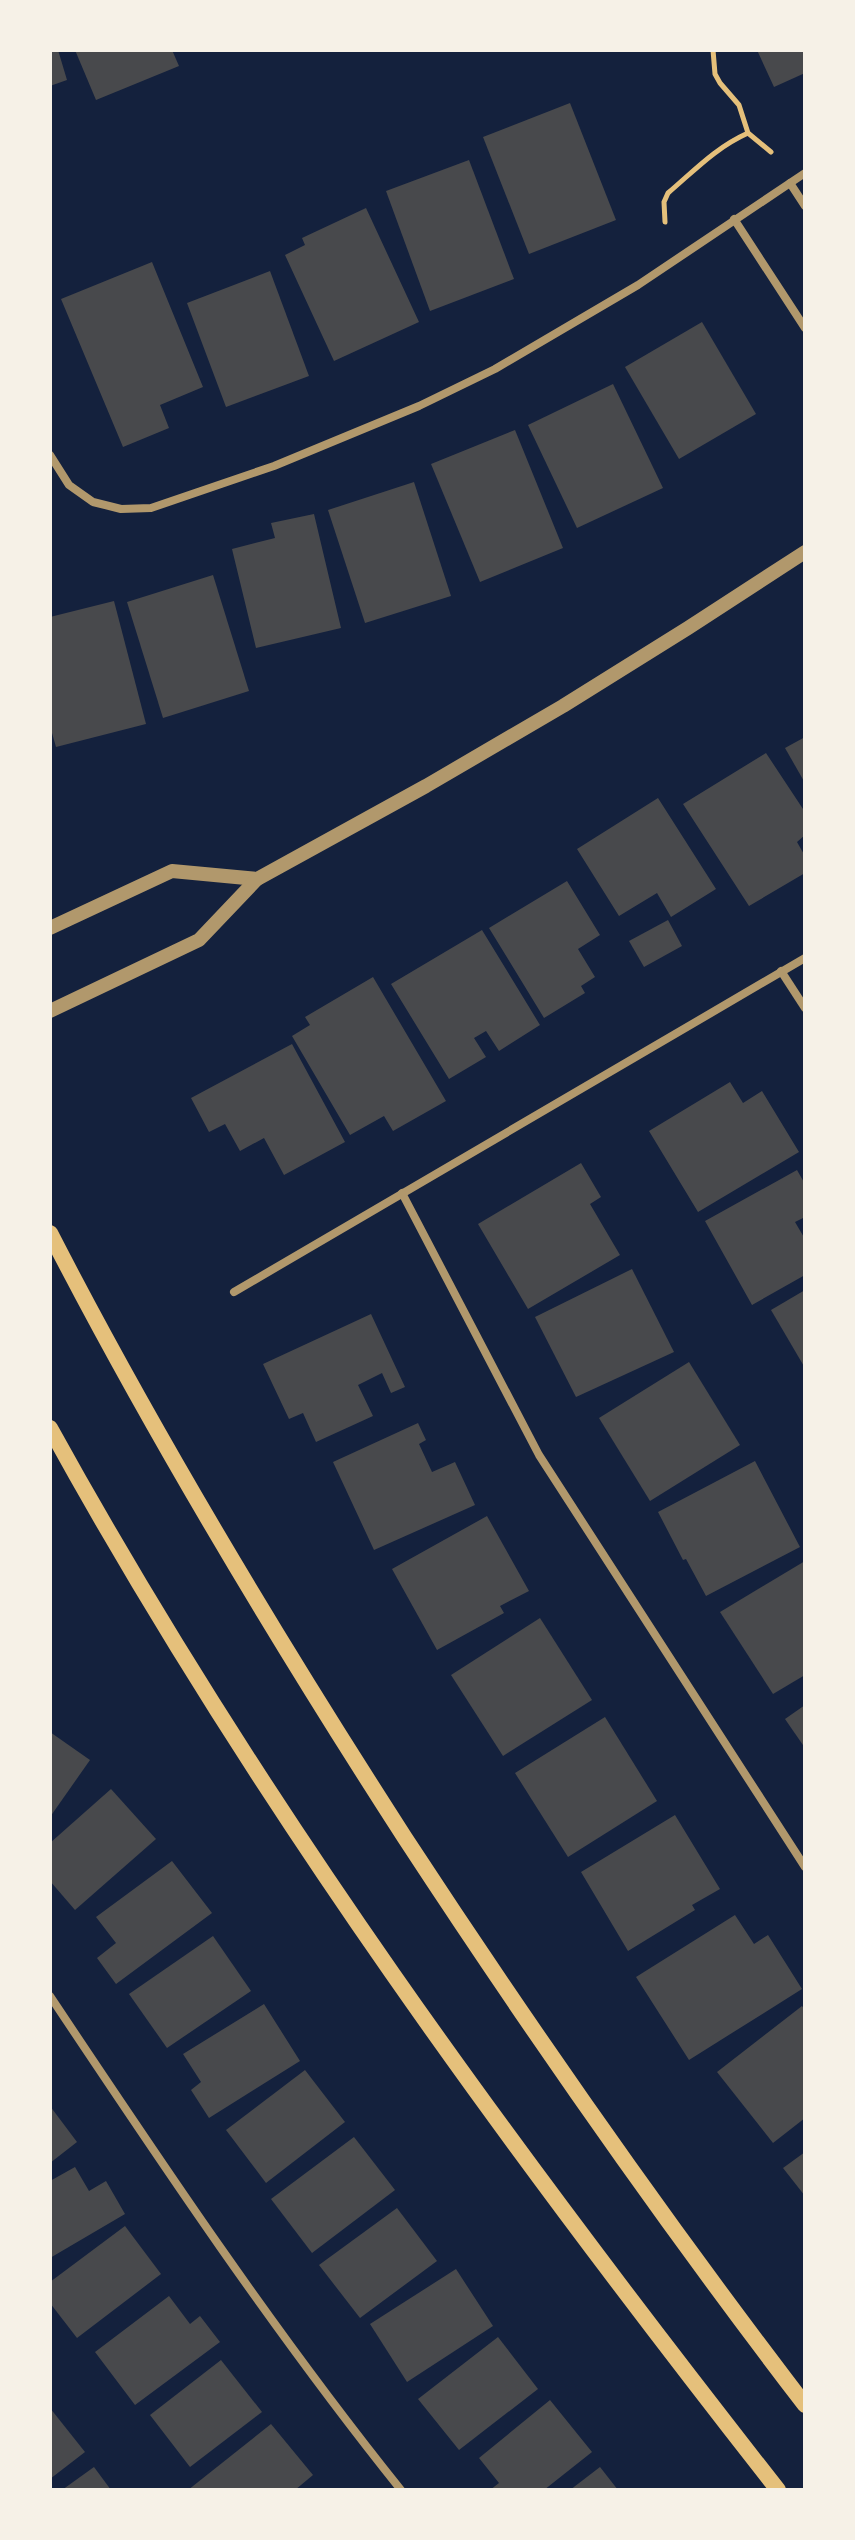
<svg xmlns="http://www.w3.org/2000/svg" width="855" height="2540" viewBox="0 0 855 2540" font-family="Lato,sans-serif">
<rect width="100%" height="100%" fill="#14213d"/>
<g fill="#48494c">
<polygon points="50,50 58,50 67,80 50,86"/>
<polygon points="75,50 172,50 179,66 96,100"/>
<polygon points="757,50 805,50 805,73 774,87"/>
<polygon points="570,103 616,220 529,254 483,137"/>
<polygon points="469,160 514,279 430,311 386,191"/>
<polygon points="366,208 419,322 334,361 285,255 305,245 302,238"/>
<polygon points="152,262 203,387 160,405 169,428 123,447 61,299"/>
<polygon points="270,271 309,376 226,407 187,303"/>
<polygon points="702,322 756,414 679,459 625,367"/>
<polygon points="613,384 663,488 577,528 528,425"/>
<polygon points="515,430 563,548 480,582 431,464"/>
<polygon points="414,482 451,596 365,623 328,510"/>
<polygon points="314,514 341,628 256,648 232,549 275,538 271,523"/>
<polygon points="213,575 249,691 163,718 127,602"/>
<polygon points="114,601 146,724 56,747 50,726 50,617"/>
<polygon points="805,737 805,783 785,748"/>
<polygon points="766,753 805,812 805,835 797,842 805,856 805,873 749,906 683,804"/>
<polygon points="658,798 716,889 671,917 657,893 619,916 577,849"/>
<polygon points="567,881 600,935 578,949 595,977 581,986 585,993 544,1018 489,928"/>
<polygon points="668,920 682,946 644,967 629,941"/>
<polygon points="482,930 540,1025 499,1051 486,1031 474,1038 486,1057 449,1079 391,984"/>
<polygon points="373,977 446,1101 393,1131 384,1116 350,1135 292,1036 310,1025 305,1017"/>
<polygon points="292,1044 345,1142 284,1175 264,1138 240,1151 225,1124 209,1132 191,1098"/>
<polygon points="730,1082 743,1103 762,1091 799,1152 698,1212 649,1131"/>
<polygon points="581,1163 601,1197 590,1204 620,1255 528,1309 478,1224"/>
<polygon points="797,1170 805,1184 805,1217 795,1222 805,1239 805,1275 752,1305 705,1221"/>
<polygon points="632,1269 674,1352 576,1397 535,1317"/>
<polygon points="805,1290 805,1368 771,1310"/>
<polygon points="371,1314 405,1387 391,1393 382,1373 358,1385 373,1416 316,1442 303,1413 289,1419 263,1364"/>
<polygon points="689,1362 740,1445 650,1501 599,1418"/>
<polygon points="418,1423 426,1440 419,1444 432,1472 455,1462 475,1505 374,1550 333,1462"/>
<polygon points="755,1461 800,1547 706,1596 686,1559 683,1560 658,1512"/>
<polygon points="487,1516 529,1591 500,1606 504,1613 437,1650 392,1569"/>
<polygon points="805,1561 805,1675 773,1694 720,1612"/>
<polygon points="540,1618 592,1700 503,1756 451,1675"/>
<polygon points="805,1705 805,1748 785,1719"/>
<polygon points="605,1717 657,1801 568,1857 515,1773"/>
<polygon points="50,1732 90,1760 50,1817"/>
<polygon points="111,1789 156,1839 75,1910 50,1881 50,1843"/>
<polygon points="675,1815 720,1889 692,1905 695,1910 628,1951 581,1872"/>
<polygon points="172,1861 212,1913 116,1984 97,1958 116,1943 96,1917"/>
<polygon points="735,1915 754,1944 768,1935 802,1989 689,2060 636,1977"/>
<polygon points="213,1936 251,1991 167,2048 129,1994"/>
<polygon points="264,2004 300,2061 209,2118 191,2090 201,2082 183,2054"/>
<polygon points="802,2006 805,2010 805,2118 773,2143 717,2072"/>
<polygon points="305,2070 345,2122 266,2183 226,2130"/>
<polygon points="50,2106 77,2142 50,2163"/>
<polygon points="354,2137 395,2190 312,2253 271,2199"/>
<polygon points="805,2152 805,2196 783,2168"/>
<polygon points="75,2167 89,2191 106,2181 125,2214 50,2258 50,2181"/>
<polygon points="397,2208 437,2261 360,2318 319,2265"/>
<polygon points="125,2226 161,2274 77,2338 50,2303 50,2282"/>
<polygon points="456,2269 493,2326 407,2382 370,2324"/>
<polygon points="169,2296 190,2324 200,2316 220,2342 135,2405 95,2352"/>
<polygon points="498,2337 538,2389 459,2450 418,2399"/>
<polygon points="221,2360 262,2412 190,2467 150,2415"/>
<polygon points="550,2400 592,2452 544,2490 490,2490 499,2483 479,2458"/>
<polygon points="50,2408 85,2452 50,2479"/>
<polygon points="271,2424 313,2475 295,2490 188,2490"/>
<polygon points="94,2467 111,2490 62,2490"/>
<polygon points="600,2467 618,2490 570,2490"/>
</g>
<g fill="none" stroke-linecap="round" stroke-linejoin="round">
<g stroke="#e5c07b" stroke-width="5">
<polyline points="713,50 715,74 720,83 739,105 748,133 771,152"/>
<path d="M 665,222 L 664,202 L 668,193 C 695,170 715,148 748,133"/>
</g>
<g stroke="#b1986c" stroke-width="8">
<polyline points="790,183 805,206"/>
<polyline points="734,219 805,328"/>
<polyline points="50,455 69,485 93,502 121,509 151,508 274,466 419,406 495,369 638,285 805,173"/>
<polyline points="781,971 805,1008"/>
<polyline points="402,1193 539,1455 805,1867"/>
<polyline points="234,1292 805,958"/>
<path d="M 50,1996 C 162,2164 275,2333 401,2490"/>
</g>
<g stroke="#b1986c" stroke-width="14">
<polyline points="50,928 172,871 257,879"/>
<polyline points="50,1011 199,940 257,879 426,786 563,706 688,628 805,552"/>
</g>
<g stroke="#e5c07b" stroke-width="16">
<path d="M 50,1233 C 157,1441 278,1641 405,1838 C 532,2032 664,2221 805,2405"/>
<path d="M 50,1428 C 257,1804 513,2152 778,2490"/>
</g>
</g>
<rect width="855" height="2540" fill="none" stroke="#f6f1e7" stroke-width="104"/>
</svg>
